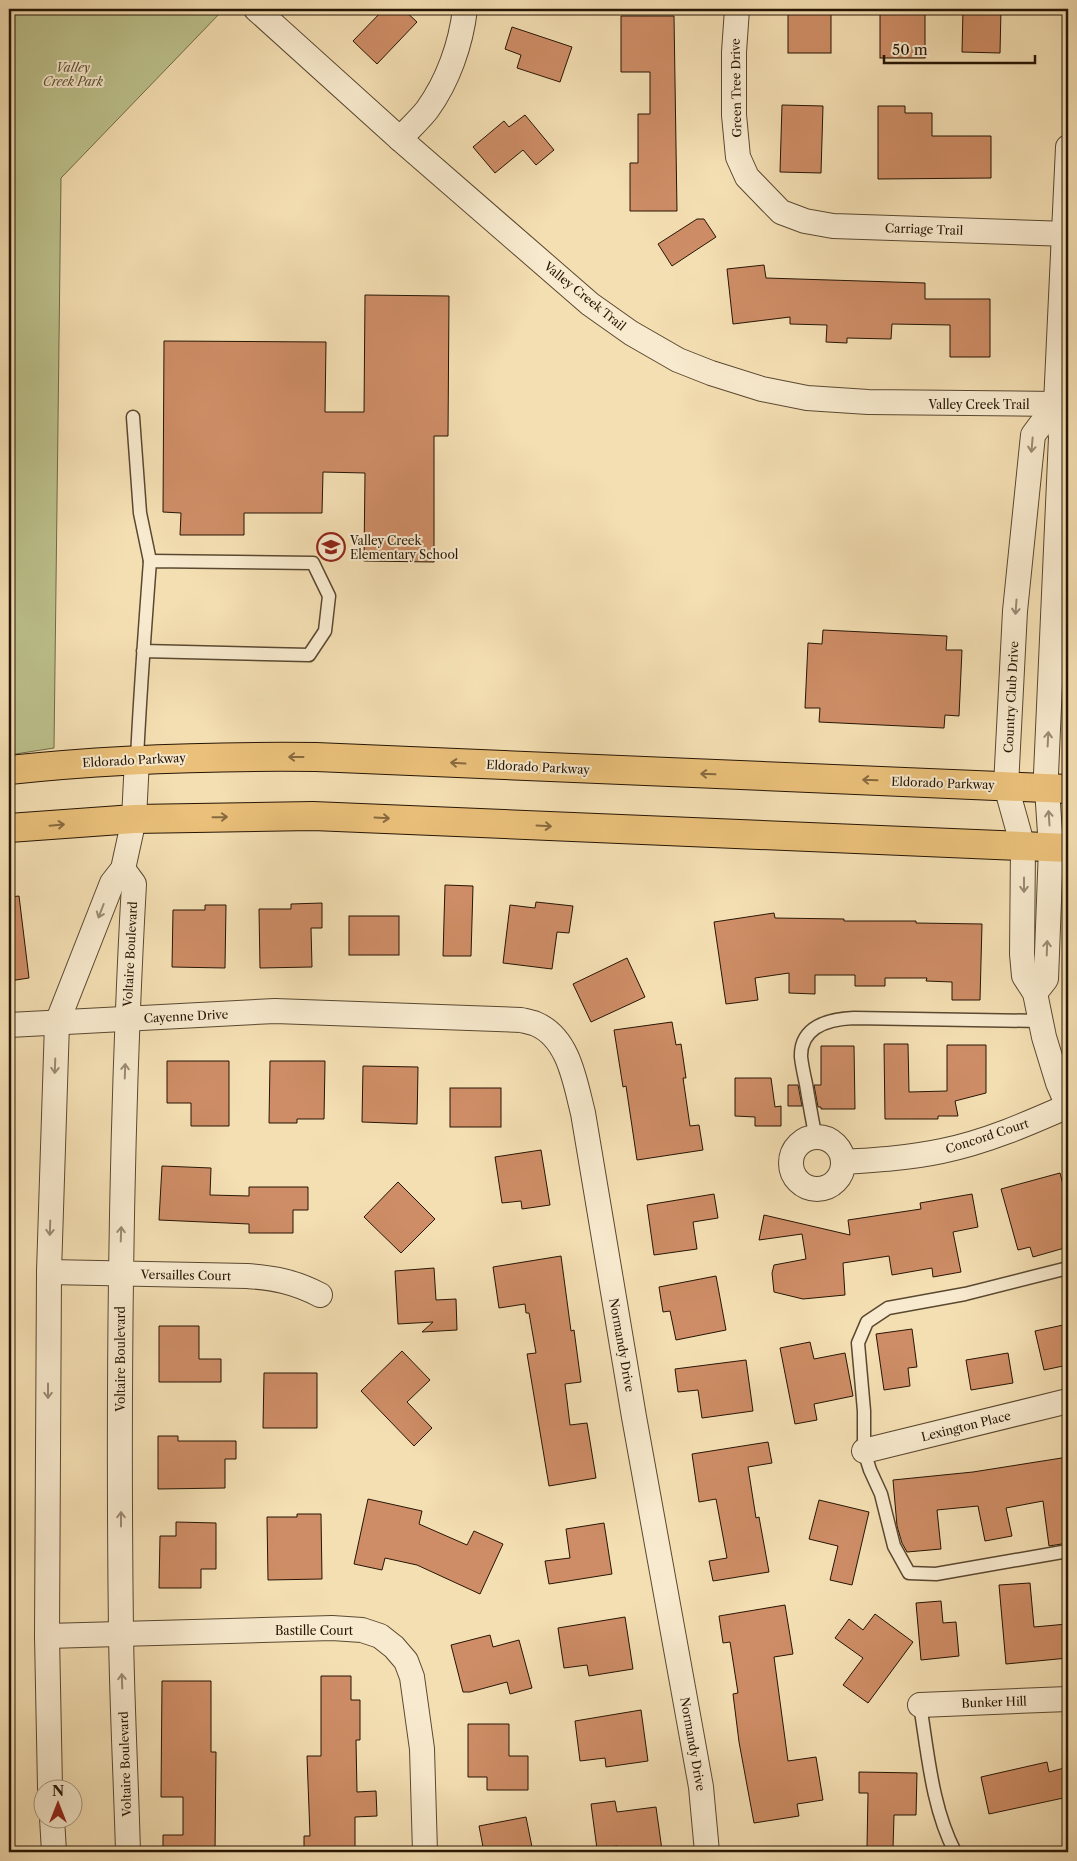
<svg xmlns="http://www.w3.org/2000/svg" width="1077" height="1861" viewBox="0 0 1077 1861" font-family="'Libre Caslon Text',serif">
<rect width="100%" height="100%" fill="#f4dfb3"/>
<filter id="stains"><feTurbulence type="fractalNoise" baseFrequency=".004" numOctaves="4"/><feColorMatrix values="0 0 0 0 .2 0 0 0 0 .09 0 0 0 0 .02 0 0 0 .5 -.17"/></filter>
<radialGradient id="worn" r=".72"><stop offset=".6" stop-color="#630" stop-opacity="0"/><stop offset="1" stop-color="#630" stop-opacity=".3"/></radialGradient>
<polygon fill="#bcc18c" stroke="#716b48" points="9,9 223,10 61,178 54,748 9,755"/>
<g fill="#ce8d66" stroke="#261504">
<polygon points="384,9 403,9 417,22 377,64 353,41"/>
<rect x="880" y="9" width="45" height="49"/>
<polygon points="963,9 1001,9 1000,53 962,52"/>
<rect x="788" y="11" width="43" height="42"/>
<polygon points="621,16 674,16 677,211 630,211 630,163 638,163 638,114 650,114 650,72 621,72"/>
<polygon points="512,27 572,47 560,82 517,68 521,55 505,49"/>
<polygon points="782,105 823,106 821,173 780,172"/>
<polygon points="878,106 905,106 905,113 932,113 932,136 991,136 991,178 878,179"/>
<polygon points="525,115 554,150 536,165 523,150 495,173 473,147 504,121 509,127"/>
<polygon points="697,219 704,219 716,237 672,266 658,244"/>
<polygon points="764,265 766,278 925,283 925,299 990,299 990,357 950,357 950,325 892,324 891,339 847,338 847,343 826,342 827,325 790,324 790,317 733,324 727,269"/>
<polygon points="365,295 449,296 448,436 434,436 434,562 364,561 365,473 323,472 322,513 244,513 244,535 180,535 181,513 163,512 164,341 326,342 325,412 364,412"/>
<polygon points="823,630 947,636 946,650 962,650 959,716 945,715 944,728 819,722 820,708 805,708 808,643 822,644"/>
<polygon points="445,885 473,886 471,956 443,956"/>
<polygon points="19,896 29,978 9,981 9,897"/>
<polygon points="536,902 573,906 569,933 557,932 552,969 503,963 510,905 535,908"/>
<polygon points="322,903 322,928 311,928 312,967 260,968 259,909 291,909 291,904"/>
<polygon points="205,905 226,905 225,968 172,967 173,910 205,910"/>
<polygon points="774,913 775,918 844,919 844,921 916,921 916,923 982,924 980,1000 952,1000 952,982 926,981 927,978 885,978 885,986 855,986 855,975 815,975 815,994 789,993 789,973 755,978 758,1000 726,1004 714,922"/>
<rect x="349" y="916" width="50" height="39"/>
<polygon points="627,958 645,997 591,1022 573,984"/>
<polygon points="672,1022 676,1045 681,1044 686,1078 683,1078 690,1126 699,1125 703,1150 637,1160 626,1086 623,1087 614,1030"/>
<polygon points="884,1044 908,1044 909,1092 947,1091 947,1045 986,1045 986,1093 955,1101 958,1116 938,1116 938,1119 885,1119"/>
<polygon points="821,1046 854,1046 855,1109 821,1109 821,1107 818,1107 814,1085 821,1085"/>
<polygon points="167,1061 229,1061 229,1126 191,1126 191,1103 167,1103"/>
<polygon points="270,1061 325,1061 324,1119 297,1119 297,1123 269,1123"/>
<polygon points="363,1066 418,1067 417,1124 362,1122"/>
<polygon points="735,1078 771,1078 775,1107 781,1106 781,1126 755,1126 755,1117 735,1116"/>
<polygon points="788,1085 798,1085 802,1106 788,1106"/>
<rect x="450" y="1088" width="51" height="39"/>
<polygon points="541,1150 550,1205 522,1209 521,1201 502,1203 495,1157"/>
<polygon points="162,1166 211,1168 210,1195 249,1196 249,1187 308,1187 308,1210 293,1210 293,1233 249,1233 249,1224 159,1220"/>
<polygon points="1060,1173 1068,1203 1068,1247 1033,1257 1030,1247 1018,1250 1001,1189"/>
<polygon points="398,1182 435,1219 401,1253 364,1217"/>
<polygon points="714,1194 718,1218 693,1222 697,1249 654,1255 647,1205"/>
<polygon points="972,1194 978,1227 953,1232 961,1272 933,1277 932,1268 892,1275 889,1256 843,1263 845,1295 803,1299 774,1292 772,1273 774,1265 806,1259 802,1234 759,1240 764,1215 850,1235 848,1220 921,1209 920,1203"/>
<polygon points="561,1256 571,1331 574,1330 581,1382 565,1384 570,1425 587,1423 596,1478 549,1486 527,1354 536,1353 529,1313 526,1313 525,1304 499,1308 493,1267"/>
<polygon points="434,1268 436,1300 456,1299 457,1330 422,1332 433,1322 398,1324 395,1271"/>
<polygon points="716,1276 726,1330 676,1340 670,1311 663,1312 659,1287"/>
<polygon points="1068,1324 1068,1365 1044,1370 1035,1331"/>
<polygon points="159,1326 199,1326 199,1359 221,1359 221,1382 159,1382"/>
<polygon points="912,1329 917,1367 908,1368 910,1386 884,1390 876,1334"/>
<polygon points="810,1342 814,1359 845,1353 853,1396 814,1404 817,1420 795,1424 780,1348"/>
<polygon points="402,1351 430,1380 407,1402 432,1428 414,1446 361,1391"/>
<polygon points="1008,1353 1013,1383 971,1390 966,1360"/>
<polygon points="746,1360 753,1411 702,1418 698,1390 678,1392 675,1369"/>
<polygon points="264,1373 317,1373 317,1428 263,1428"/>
<polygon points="158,1436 178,1436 178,1441 236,1441 236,1459 225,1459 225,1488 158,1489"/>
<polygon points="768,1442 772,1463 748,1467 756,1518 759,1517 769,1572 713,1581 709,1561 727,1558 716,1499 699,1502 692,1454"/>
<polygon points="1068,1457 1068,1543 1049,1546 1043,1501 1006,1508 1012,1536 985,1541 978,1506 937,1510 941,1549 907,1552 902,1543 897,1526 893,1480 973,1472"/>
<polygon points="368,1499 422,1511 419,1524 467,1545 474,1531 503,1544 480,1594 417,1565 385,1558 382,1570 354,1564"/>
<polygon points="819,1500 869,1512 852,1585 830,1580 838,1546 809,1539"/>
<polygon points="297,1514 321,1514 322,1579 268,1580 267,1517 297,1517"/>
<polygon points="176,1522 216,1523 216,1569 201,1569 201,1588 159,1588 160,1536 176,1536"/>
<polygon points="604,1523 612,1574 549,1584 545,1561 570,1558 566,1529"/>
<polygon points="1030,1583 1034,1627 1067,1624 1068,1658 1006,1664 999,1585"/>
<polygon points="941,1601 943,1623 956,1622 959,1656 921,1660 916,1603"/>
<polygon points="785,1605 793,1654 774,1657 788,1761 816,1757 823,1800 797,1804 799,1816 754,1823 739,1742 733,1694 738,1693 730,1642 723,1643 719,1616"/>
<polygon points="875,1614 913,1642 868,1703 843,1685 863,1658 835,1638 849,1619 863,1630"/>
<polygon points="625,1617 633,1669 589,1676 587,1665 564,1668 558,1628"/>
<polygon points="490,1635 493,1647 519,1640 532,1688 510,1694 507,1682 470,1692 463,1692 451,1645"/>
<polygon points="321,1676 351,1676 351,1700 360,1700 360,1740 356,1740 357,1792 376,1791 377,1816 355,1817 355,1852 304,1852 304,1836 310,1836 307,1756 321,1756"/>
<polygon points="162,1681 211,1681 211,1752 216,1752 215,1852 163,1852 163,1835 183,1835 183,1797 161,1797"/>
<polygon points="641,1710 648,1761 606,1767 605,1758 580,1761 575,1721"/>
<polygon points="468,1724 509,1724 509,1756 528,1756 528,1790 487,1790 487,1777 468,1777"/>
<polygon points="1047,1762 1049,1772 1068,1767 1068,1797 989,1814 981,1777"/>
<polygon points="859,1772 917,1773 916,1815 894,1815 893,1848 867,1847 868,1793 859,1793"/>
<polygon points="615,1801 617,1812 656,1807 662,1850 648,1852 618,1852 617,1846 597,1849 591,1804"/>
<polygon points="526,1817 533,1852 484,1852 479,1826"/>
</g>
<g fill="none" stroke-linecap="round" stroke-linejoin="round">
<defs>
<g id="lane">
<polyline points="133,417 140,513 150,561"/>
<path d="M 137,759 C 140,693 145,627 150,561 L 313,563 L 329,596 L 325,631 L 309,655 L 143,651"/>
<path d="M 816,1138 C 812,1120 809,1102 806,1084 C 804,1075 802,1066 801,1057 C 800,1026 829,1019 854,1018 L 1040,1021"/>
<polyline points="1068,1268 965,1294 888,1308 867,1322 858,1343 864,1411 864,1451 870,1470 881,1494 894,1546 909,1573 936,1574 1068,1551"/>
<path d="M 920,1705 C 928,1754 932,1808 955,1852"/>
</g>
<g id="street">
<polyline points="256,9 400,139 590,304 631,333 678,360 711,373 762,389 807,398 868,402 1056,404"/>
<polyline points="737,9 734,52 734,115 738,157 747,177 781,212 805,221 833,226 1068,234"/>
<path d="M 400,139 C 409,129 419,120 427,110 C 448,81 461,44 465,9"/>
<polyline points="1056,404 1033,435 1015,611 1006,786 1023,847 1022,954 1024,976 1035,993 1044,1037 1058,1083 1068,1106"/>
<path d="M 123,869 L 134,884 C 120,1133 118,1383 121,1633 C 122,1706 126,1779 128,1852"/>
<polyline points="1035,993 1046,979 1051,848 1046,774 1061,437 1056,404 1068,147"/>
<path d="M 9,1025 L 275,1011 L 521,1020 C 525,1021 531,1022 536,1024 C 569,1038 575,1082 583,1113 L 634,1417 L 701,1787 L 707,1852"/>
<circle cx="817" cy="1163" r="26"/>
<path d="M 843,1162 C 876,1160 909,1158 942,1151 C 986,1142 1027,1124 1068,1106"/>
<path d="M 49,1272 L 247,1276 C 275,1278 295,1282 320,1295"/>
<polyline points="864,1451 1068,1401"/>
<polyline points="47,1636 332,1628 362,1630 380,1636 394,1647 406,1661 412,1677 422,1749 425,1852"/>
<polyline points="920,1705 1068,1699"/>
<polyline points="50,1788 47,1636 49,1272 57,1023 112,883 123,869 134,819 137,759"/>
<polyline points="52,1818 54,1852"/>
</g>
<g id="primary">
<path d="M 9,770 C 111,759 213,756 316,757 L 1068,789"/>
<polyline points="9,828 134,819 313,816 1068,848"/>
</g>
</defs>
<use href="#lane" stroke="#5a4830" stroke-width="15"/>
<use href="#street" stroke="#5a4830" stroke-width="26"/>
<use href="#primary" stroke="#261504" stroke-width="30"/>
<use href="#lane" stroke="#f8eace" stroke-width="12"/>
<use href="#street" stroke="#f8eace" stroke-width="24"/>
<use href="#primary" stroke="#eac07a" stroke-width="28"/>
</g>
<defs><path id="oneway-shaft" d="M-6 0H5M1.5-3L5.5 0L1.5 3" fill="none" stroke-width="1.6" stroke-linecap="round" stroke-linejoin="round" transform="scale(1.25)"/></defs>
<g stroke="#9a8a73">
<use href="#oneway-shaft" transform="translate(1032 445) rotate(95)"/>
<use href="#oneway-shaft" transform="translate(1016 607) rotate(94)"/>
<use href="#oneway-shaft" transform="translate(1048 739) rotate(-87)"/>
<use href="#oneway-shaft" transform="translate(1049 818) rotate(-94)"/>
<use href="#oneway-shaft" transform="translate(1024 885) rotate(90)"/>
<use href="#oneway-shaft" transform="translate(101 911) rotate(111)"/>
<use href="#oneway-shaft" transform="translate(1047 948) rotate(-88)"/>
<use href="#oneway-shaft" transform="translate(55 1066) rotate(92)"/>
<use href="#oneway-shaft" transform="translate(125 1071) rotate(-88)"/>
<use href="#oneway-shaft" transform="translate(50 1228) rotate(92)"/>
<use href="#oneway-shaft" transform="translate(121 1234) rotate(-88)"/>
<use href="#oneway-shaft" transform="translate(48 1391) rotate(90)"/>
<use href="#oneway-shaft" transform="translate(121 1519) rotate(-90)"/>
<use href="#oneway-shaft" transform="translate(122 1681) rotate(-92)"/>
</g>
<g stroke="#886a3f">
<use href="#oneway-shaft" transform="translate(296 757) rotate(-180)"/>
<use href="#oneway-shaft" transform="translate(458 763) rotate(-177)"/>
<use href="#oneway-shaft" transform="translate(708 774) rotate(-178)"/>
<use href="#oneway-shaft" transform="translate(870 780) rotate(-178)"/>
<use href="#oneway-shaft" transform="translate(220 817) rotate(-1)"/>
<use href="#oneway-shaft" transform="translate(382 818) rotate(3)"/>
<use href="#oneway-shaft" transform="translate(57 825) rotate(-5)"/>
<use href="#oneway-shaft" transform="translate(544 826) rotate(3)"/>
</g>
<defs>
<symbol id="school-ring" viewBox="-11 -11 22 22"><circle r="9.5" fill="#f8eace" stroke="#8f2418" stroke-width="1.5"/><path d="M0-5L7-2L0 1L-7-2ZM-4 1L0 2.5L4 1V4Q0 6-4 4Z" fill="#8f2418"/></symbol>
</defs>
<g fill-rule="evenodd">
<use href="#school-ring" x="315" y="531" width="32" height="32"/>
</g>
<g text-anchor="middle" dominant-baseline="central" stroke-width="4" stroke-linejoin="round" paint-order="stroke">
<g font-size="12" font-style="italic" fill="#5a5134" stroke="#f8eace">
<text x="73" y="67">Valley<tspan x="73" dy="14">Creek Park</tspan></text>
</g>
<g font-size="12" fill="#261504" stroke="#f8eace">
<text transform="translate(736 88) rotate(-91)">Green Tree Drive</text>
<text transform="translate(924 229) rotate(2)">Carriage Trail</text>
<text transform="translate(585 296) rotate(39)">Valley Creek Trail</text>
<text x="979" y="404">Valley Creek Trail</text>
<text transform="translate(1011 697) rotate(-87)">Country Club Drive</text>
<text transform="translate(134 760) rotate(-3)">Eldorado Parkway</text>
<text transform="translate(538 767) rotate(3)">Eldorado Parkway</text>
<text transform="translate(943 783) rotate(2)">Eldorado Parkway</text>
<text transform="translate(130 954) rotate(-87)">Voltaire Boulevard</text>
<text transform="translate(186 1016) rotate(-3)">Cayenne Drive</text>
<text transform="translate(987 1136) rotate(-18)">Concord Court</text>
<text transform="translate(186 1275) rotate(1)">Versailles Court</text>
<text transform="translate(622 1345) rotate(80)">Normandy Drive</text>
<text transform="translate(120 1359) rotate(-90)">Voltaire Boulevard</text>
<text transform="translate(966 1426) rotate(-14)">Lexington Place</text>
<text x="314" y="1630">Bastille Court</text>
<text transform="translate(994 1702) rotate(-2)">Bunker Hill</text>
<text transform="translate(693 1744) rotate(80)">Normandy Drive</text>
<text transform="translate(125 1764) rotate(-92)">Voltaire Boulevard</text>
</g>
<g font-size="12" fill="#261504" stroke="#f8eace" text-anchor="start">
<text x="350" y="540">Valley Creek<tspan x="350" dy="14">Elementary School</tspan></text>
</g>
</g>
<rect width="1077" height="1861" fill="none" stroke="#f4dfb3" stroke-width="30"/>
<rect x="10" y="10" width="1057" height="1841" fill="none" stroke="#261504" stroke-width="2.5"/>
<rect x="15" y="15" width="1047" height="1831" fill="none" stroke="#261504"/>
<g transform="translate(58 1804)"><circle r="24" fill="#f8eace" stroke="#a4957d"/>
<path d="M0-4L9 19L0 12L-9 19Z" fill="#8f2418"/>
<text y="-8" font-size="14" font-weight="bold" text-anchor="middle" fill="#261504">N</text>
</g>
<path d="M884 55v8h151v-8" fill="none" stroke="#261504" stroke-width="2.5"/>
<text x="892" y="55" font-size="15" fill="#261504" stroke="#f8eace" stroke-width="4" paint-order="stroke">50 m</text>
<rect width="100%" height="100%" filter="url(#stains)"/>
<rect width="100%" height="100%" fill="url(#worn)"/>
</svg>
